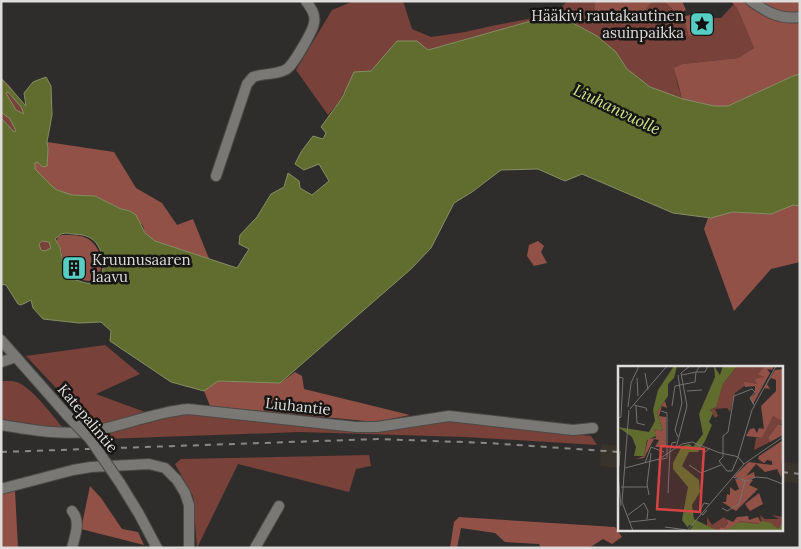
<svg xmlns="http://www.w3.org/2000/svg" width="801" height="549" viewBox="0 0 801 549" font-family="Lora,serif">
<rect width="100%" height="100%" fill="#2f2d2b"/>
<g fill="#38332b">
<polygon points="601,444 620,446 620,468 600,466"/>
<polygon points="782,462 800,464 800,483 782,482"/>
</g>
<g fill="#784139">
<polygon points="354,1 403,1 412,29 431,37 465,32 496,25 556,14 567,1 595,1 595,15 639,18 653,1 663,1 678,14 685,16 685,23 709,30 711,18 721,18 734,4 737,8 754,48 738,58 682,64 675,68 677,82 682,99 650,88 627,69 616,52 556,14 428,50 417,41 397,41 371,71 343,93 342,98 328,115 296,70 332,10"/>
<polygon points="1,78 9,85 24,105 27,106 19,140 1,143"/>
<circle cx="45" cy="246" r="5.5"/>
<polygon points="105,345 140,374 96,394 145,412 109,423 90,424 26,356"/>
<path d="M 1,381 C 8,381 15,380 21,384 C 34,391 54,417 64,429 L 1,419 Z"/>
<polygon points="188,413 371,431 393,430 452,420 591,436 597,445 465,437 300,432 104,439 100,435"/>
<polygon points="369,455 371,466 356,469 349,492 238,464 197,548 193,496 175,464 181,459"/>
</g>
<g fill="#925147">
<polygon points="595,1 653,1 639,18 624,25 595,15"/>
<polygon points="663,1 682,1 686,10 678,14"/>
<path d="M 731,1 C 753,1 750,8 767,17 C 778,23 788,22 800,21 L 800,74 L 793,76 L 728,106 L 714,106 L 682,99 L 674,68 L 682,64 L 738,58 L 754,48 L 737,8 Z"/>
<polygon points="759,1 800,1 800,13 778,12"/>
<polygon points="702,13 711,18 709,30 704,35 689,36 685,23 685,16"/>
<polygon points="47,142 114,152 136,188 162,203 177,225 193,219 210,261 190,253 154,241 145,233 143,226 130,211 121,209 95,196 72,195 60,191 55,189 35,169 35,162 48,149"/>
<polygon points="793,205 800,206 800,262 771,269 734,311 704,229 708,218 732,212 771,214"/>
<path d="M 62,235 C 68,235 76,235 81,236 C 108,242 108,291 81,279 C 77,277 74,278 71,275 C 59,267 66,250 56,241 L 59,236 Z"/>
<polygon points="538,241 544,246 541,252 547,263 534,266 527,256 529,245"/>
<polygon points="295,372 302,376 304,389 410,415 376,422 210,406 204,391 218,381 280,383"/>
<polygon points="90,486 101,498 122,529 138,532 144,545 81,529"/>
<polygon points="15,490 18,548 1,548 1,493"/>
<polygon points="459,517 615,527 622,537 612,544 603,539 589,548 541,548 539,544 505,542 495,533 461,528 457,548 450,548 454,522"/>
</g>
<path fill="#606d2f" stroke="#868f63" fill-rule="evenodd" d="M 556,14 L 597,36 L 616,52 L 627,69 L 650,87 L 683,99 L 714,106 L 728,106 L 793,76 L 800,74 L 800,206 L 793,205 L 771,214 L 732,212 L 711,218 L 673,213 L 582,174 L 565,181 L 538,169 L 501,170 L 472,192 L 454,203 L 431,248 L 411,269 L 280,383 L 218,381 L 204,391 L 171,382 L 110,341 L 111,331 L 101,322 L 79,323 L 43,319 L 33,308 L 31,300 L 21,305 L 18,304 L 6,285 L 1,284 L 1,118 L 14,132 L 16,131 L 10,119 L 1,112 L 1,78 L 26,106 L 24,93 L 33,82 L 46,77 L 51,86 L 52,115 L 47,142 L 48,149 L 47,166 L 43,167 L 37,162 L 35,163 L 35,169 L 55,189 L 60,191 L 72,195 L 95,196 L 121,209 L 130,211 L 136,215 L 145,233 L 155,241 L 237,268 L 249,249 L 239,244 L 240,235 L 257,217 L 271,194 L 284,187 L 288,173 L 299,181 L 300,188 L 312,195 L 329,181 L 319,164 L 304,170 L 295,164 L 301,152 L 313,136 L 323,139 L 326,133 L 321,127 L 342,98 L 354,72 L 371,71 L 397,41 L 417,41 L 428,50 ZM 8,92 L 21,107 L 24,114 L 16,110 L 6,93 ZM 66,233 C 75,235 84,233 92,239 C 104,247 109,277 93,283 C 85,285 78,279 70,279 L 64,269 L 60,247 L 55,239 L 61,234 ZM 42,241 L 49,242 L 51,248 L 45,251 L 41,250 L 39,244 Z"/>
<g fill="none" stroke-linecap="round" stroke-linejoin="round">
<defs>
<g id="minor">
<path d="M 751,1 C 767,12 780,20 800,17"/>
<path d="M 216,176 L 247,84 L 253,77 C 263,73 280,75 288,68 C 294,63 313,31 314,23 C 316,15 311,8 306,1"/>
<polyline points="1,340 67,415"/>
<polyline points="1,362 16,357"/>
<path d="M 1,425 C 32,430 63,436 94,431 C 126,425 155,412 188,409 L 356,427 L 377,427 L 449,416 L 573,430 L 593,428"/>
<polyline points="120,483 139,514 157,548"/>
<polyline points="1,489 73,470 91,467 149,464 165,468 177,480 185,493 189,505 189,548"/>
<path d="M 72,511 C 81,521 75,536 72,548"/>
<polyline points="255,548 279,506"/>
</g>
</defs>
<use href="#minor" stroke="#4b4a47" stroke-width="12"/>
<use href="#minor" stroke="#7a7875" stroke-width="10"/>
<g stroke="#8a8886" stroke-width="2" stroke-dasharray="6 6" stroke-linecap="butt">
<polyline points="1,452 378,439 488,443 620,452"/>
<polyline points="782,472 800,474"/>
</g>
<defs>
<polyline id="minor-bridge" points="67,415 90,439 120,483"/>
</defs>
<use href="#minor-bridge" stroke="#4b4a47" stroke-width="12" stroke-linecap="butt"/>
<use href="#minor-bridge" stroke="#7a7875" stroke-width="10"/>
</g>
<defs>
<symbol id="sight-square" viewBox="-11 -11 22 22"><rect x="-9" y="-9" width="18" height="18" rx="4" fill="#56cec3" stroke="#171614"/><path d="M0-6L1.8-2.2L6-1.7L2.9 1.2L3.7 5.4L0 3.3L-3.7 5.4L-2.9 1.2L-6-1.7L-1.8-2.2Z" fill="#111"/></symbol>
<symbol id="building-square" viewBox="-11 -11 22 22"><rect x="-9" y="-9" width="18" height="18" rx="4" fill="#56cec3" stroke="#171614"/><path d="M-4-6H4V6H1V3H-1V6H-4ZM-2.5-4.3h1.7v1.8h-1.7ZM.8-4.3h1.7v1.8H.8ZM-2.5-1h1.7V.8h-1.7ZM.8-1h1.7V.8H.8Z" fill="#111"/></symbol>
</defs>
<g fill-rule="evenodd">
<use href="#sight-square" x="688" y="10" width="28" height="28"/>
<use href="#building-square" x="60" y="254" width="28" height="28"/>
</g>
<g text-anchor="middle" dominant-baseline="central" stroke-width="5" stroke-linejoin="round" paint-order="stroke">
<g font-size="15" fill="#dedddb" stroke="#171614" text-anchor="end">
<text x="684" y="15">Hääkivi rautakautinen<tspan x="684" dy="17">asuinpaikka</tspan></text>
<text x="92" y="259" text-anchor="start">Kruunusaaren<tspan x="92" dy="17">laavu</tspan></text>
</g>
<g font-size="15" fill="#dedddb" stroke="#171614">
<text transform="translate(298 406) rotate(6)">Liuhantie</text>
<text transform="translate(88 418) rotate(50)">Katepalintie</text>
</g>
<g font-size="16" font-style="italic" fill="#d0e68b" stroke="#171614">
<text transform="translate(617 109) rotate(26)">Liuhanvuolle</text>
</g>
</g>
<g transform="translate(618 366)">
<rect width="165" height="165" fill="#2f2d2b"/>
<path d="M 119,0 L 147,0 L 146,10 L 140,18 L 128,19 L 117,27 L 112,46 L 109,42 L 97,43 L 100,50 L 97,52 L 92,44 L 97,42 L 105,18 ZM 155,49 L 163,51 L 165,58 L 160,58 L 150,72 L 152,76 L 136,84 L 138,72 L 144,72 ZM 142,149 L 147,153 L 161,153 L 154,149 L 165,151 L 165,165 L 106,165 L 122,155 L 143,155 ZM 89,151 L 94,159 L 106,151 L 110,156 L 106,162 L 102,161 L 102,165 L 94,164 L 89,161 Z" fill="#784139"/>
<path d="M 147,0 L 156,0 L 154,4 L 149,3 L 152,7 L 135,38 L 132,32 L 137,28 L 137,20 L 127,21 L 126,16 L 139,18 L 137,13 L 146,11 L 140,8 ZM 165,3 L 165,55 L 155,50 L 144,72 L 128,70 L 132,63 L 136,62 L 139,67 L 141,62 L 146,63 L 143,40 L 158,25 L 158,14 L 153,12 L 149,18 L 152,23 L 146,22 L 157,4 ZM 47,35 L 49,42 L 44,40 L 41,50 L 48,51 L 48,81 L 37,81 L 41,74 L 36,73 L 26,92 L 18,93 L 26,90 L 30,73 L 38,72 L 36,63 L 45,65 L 39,46 ZM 160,58 L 165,59 L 165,69 L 152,76 L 150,72 ZM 165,74 L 163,111 L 159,103 L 147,106 L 138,98 L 128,110 L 136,106 L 137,111 L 127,115 L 116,110 L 131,96 L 154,99 L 154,95 L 149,94 L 146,97 L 140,93 L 141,90 ZM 117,113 L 135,114 L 131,119 L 140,123 L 118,145 L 104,136 L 108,136 L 109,128 L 112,129 L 112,121 L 117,125 L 121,123 ZM 141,127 L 145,138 L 132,145 L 127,138 ZM 130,150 L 131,154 L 140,151 L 143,157 L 122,155 L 114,162 L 102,165 L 102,161 L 106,162 L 110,157 L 108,153 L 115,156 L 119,151 Z" fill="#925147"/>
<path d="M 56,0 L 59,0 L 56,12 L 50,18 L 50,30 L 39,46 L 45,65 L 36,63 L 38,70 L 29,74 L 26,90 L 16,90 L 18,81 L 14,71 L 0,61 L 31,66 L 37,55 L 35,44 L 40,24 ZM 96,0 L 102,9 L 105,0 L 119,0 L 105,18 L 98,41 L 92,44 L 95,47 L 91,56 L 94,59 L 87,75 L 80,86 L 71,86 L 64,100 L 81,114 L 82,126 L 74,139 L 76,153 L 100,165 L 71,165 L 75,160 L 71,159 L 70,162 L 64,154 L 70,121 L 55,103 L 55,97 L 64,80 L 71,78 L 75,81 L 85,68 L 81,48 L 97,11 ZM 145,155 L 153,157 L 160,163 L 165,156 L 165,165 L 106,165 L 122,156 L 140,158 Z" fill="#606d2f"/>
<path fill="none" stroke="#757371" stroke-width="1" d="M 27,7 L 30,24M 60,9 L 64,37 L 57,64 L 60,71M 64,9 L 78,6 L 82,0M 0,11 L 5,12 L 3,51 L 0,52M 19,12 L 20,30M 69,25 L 84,24M 16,39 L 28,42 L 29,45M 18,40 L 19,57 L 27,59M 54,40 L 57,20 L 77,16 L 78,6 L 87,6 L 90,0M 10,41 L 13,17 L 21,0M 12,43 L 49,0M 11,44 L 4,136 L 15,165M 79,78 L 87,86 L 92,82M 58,82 L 69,40 L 63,7 L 72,0M 40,94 L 49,92 L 49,47 L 43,45M 27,97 L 33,81 L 46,86M 126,98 L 165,71M 71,99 L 83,107 L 103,99M 1,100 L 2,85M 7,102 L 41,93 L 64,78 L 74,76 L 102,87 L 105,87 L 107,88 L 117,90 L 120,91 L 114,105 L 109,105 L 101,95 L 105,91 L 105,70 L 110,66 L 116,30 L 134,23 L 137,26 L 132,32 L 136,39M 0,109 L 3,140M 115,111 L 129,115 L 138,111 L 149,112 L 165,118M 3,121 L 29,121M 50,127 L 52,84 L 54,77 L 58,76M 31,129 L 29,118 L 33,87M 104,142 L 109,145 L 121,138 L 127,115M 89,144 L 85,149 L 81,146 L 86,137 L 91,138M 10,149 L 26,137 L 30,145 L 29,153M 12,156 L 38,153M 47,161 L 69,164M 69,165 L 126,98 L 120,91 L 134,44 L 158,0"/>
<path fill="#d74343" fill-opacity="0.15" stroke="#d74343" stroke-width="2.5" d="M 43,80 L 86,83 L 82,146 L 39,143 Z"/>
<rect width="165" height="165" fill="none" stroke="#dedddb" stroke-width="2.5"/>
</g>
<rect width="801" height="549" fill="none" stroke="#dedddb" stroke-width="5"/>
</svg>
